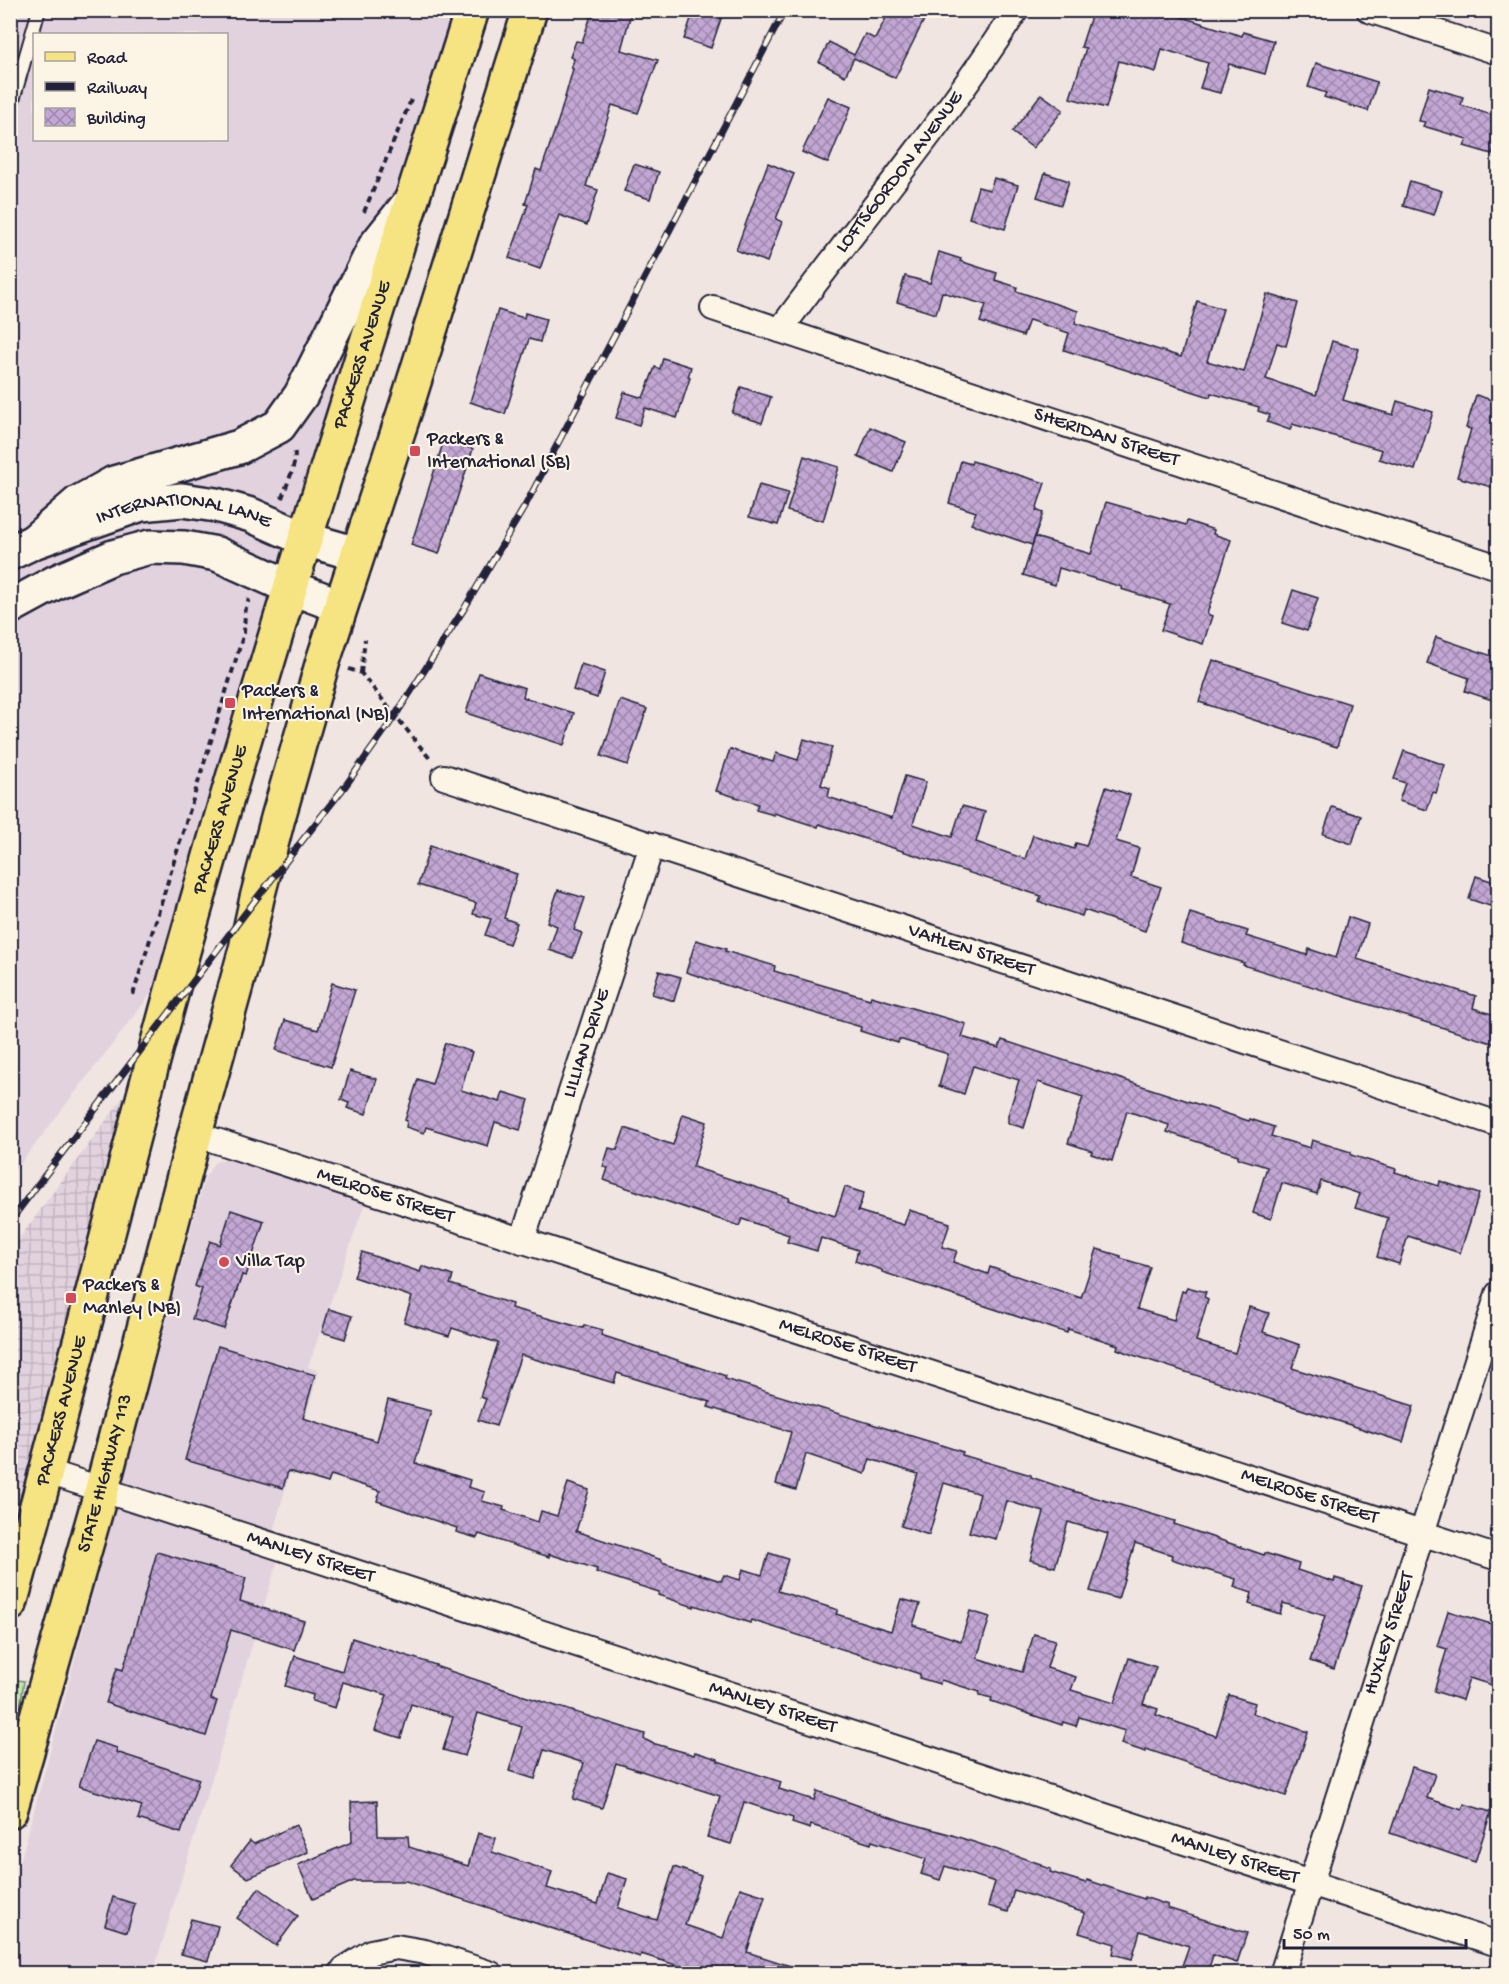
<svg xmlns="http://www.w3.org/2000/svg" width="1509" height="1984" viewBox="0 0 1509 1984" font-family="'Gochi Hand',sans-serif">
<defs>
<pattern id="industrial-grid" width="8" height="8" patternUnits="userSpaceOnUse" patternTransform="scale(1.5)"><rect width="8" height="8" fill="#e2d2dd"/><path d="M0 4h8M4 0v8" fill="none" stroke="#c2b4bf"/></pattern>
<pattern id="grass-tufts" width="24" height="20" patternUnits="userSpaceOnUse" patternTransform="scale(1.5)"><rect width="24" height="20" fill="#beeaa8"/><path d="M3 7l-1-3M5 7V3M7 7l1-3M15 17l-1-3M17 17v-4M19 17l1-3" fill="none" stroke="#a3c892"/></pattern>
<pattern id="building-cross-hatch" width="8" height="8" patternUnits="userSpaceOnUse" patternTransform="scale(1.5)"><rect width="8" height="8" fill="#c2a6d3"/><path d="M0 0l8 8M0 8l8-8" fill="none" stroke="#9d87ac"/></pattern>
</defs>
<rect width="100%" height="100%" fill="#f0e5e1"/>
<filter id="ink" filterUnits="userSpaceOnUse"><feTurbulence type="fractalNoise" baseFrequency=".0167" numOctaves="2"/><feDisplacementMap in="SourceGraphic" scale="12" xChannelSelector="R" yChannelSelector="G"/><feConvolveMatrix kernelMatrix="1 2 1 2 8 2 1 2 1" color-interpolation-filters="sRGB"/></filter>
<g filter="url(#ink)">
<g fill="#e2d2dd" fill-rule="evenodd">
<path d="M 11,11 L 472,11 L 183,952 L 11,1176 ZM 34,34 L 226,34 L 226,140 L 34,140 Z"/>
<polygon points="229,1157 366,1200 308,1367 319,1371 267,1553 279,1556 153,1973 11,1974 11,1896 205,1178 214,1163"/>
</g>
<polygon fill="url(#industrial-grid)" points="157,1051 11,1604 11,1250"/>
<polygon fill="url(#grass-tufts)" stroke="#708672" stroke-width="1.5" points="17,1680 24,1681 16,1734 11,1755 11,1701"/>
<g fill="url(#building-cross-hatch)" stroke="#22223b" stroke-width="1.5">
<polygon points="593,10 632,10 621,50 658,60 638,113 612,105 586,186 598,190 587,225 559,215 540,269 509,258 528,205 525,204 536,169 541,171 560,115 573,69 571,68 574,59 570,57 576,41 582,42"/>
<polygon points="694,10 724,10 711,48 684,39"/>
<polygon points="890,10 929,10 895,78 854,58 845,76 819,62 829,42 854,55 865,34 875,39"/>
<polygon points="1093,10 1160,10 1242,36 1243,32 1274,41 1265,74 1229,64 1220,93 1200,88 1208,63 1162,49 1156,72 1119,61 1106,108 1070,98 1086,48 1081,47"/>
<polygon points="1316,63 1377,82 1368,111 1324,97 1326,93 1308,87"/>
<polygon points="1429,87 1463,97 1461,105 1498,117 1498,147 1495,146 1492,154 1464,146 1467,139 1423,126 1425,122 1419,121"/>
<polygon points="1041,94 1063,110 1033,148 1012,132"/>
<polygon points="828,97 851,107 828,163 802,152"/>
<polygon points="768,163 794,174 776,219 782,222 767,262 736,250"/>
<polygon points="634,164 659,172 650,199 624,191"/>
<polygon points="1045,173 1069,181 1061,205 1037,197"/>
<polygon points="994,178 1018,185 1005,229 969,218 978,187 990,190"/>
<polygon points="1410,181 1442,191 1434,215 1403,206"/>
<polygon points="939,252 961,259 960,261 997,273 995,280 1017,287 1016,291 1078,311 1075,323 1181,357 1197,301 1223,309 1207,361 1244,372 1267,294 1298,303 1286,346 1277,343 1266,379 1316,395 1332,341 1359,349 1343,400 1393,415 1397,401 1433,412 1415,470 1379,459 1382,450 1292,424 1290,430 1267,422 1270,415 1258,411 1259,407 1211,393 1210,397 1064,350 1069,333 1029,320 1023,336 989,325 980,322 986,305 942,292 936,314 897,302 905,276 930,283"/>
<polygon points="498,310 524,318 525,313 546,319 540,342 529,339 505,414 470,402"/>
<polygon points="663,358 691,367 688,377 690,378 677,418 645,408 639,425 616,418 624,392 643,398 655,367 660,369"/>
<polygon points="741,387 771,397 762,423 732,413"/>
<polygon points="1476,395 1498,402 1498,489 1457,477 1471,429 1466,428"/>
<polygon points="870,427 906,442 893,472 858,457"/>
<polygon points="444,440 473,449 439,554 411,545"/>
<polygon points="804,456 839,467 823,521 787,511"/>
<polygon points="961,461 971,464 972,461 1045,483 1036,510 1043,513 1032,545 971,524 976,512 949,503"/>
<polygon points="759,485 788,493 778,525 749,517"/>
<polygon points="1106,502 1186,525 1187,521 1214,530 1213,534 1231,540 1207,614 1212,616 1203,644 1161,630 1170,604 1121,589 1122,587 1059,568 1055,585 1023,575 1035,537 1091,554"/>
<polygon points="1293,590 1318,598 1307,631 1282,623"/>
<polygon points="1436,637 1498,658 1498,702 1465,691 1469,678 1427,663"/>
<polygon points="1213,660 1350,704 1337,747 1199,702"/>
<polygon points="581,664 605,672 597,698 573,690"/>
<polygon points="479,673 525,688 523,697 574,713 564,745 466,713"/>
<polygon points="620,700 647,709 628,765 601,756"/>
<polygon points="804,739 832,747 821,785 830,788 828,797 892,818 905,776 926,782 913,824 952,837 962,806 985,812 976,842 1025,859 1033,835 1074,849 1076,843 1086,846 1106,787 1130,795 1116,841 1139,848 1131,877 1161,887 1145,931 1084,910 1082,916 1039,902 1041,896 819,824 818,827 774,813 774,815 756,810 758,804 716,791 730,749 773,762 776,753 798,760"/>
<polygon points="1404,751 1445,765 1436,793 1433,792 1427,810 1399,801 1405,783 1394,779"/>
<polygon points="1332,807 1361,816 1352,844 1323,834"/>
<polygon points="430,846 517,874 504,918 517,923 509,944 485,935 491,919 473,914 476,903 418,885"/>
<polygon points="1476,876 1497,883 1490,906 1469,899"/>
<polygon points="558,890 585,898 574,930 582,933 573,958 549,950 557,926 547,922"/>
<polygon points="1190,913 1248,931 1246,936 1307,955 1309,949 1336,958 1348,917 1368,924 1357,959 1476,996 1473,1008 1498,1016 1498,1045 1243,965 1244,963 1234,960 1181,943"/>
<polygon points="696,940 726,949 725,951 775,966 774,971 870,999 871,996 966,1024 962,1037 999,1048 1002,1040 1249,1121 1250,1119 1274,1127 1271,1136 1310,1148 1312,1140 1351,1152 1351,1155 1396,1169 1395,1172 1439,1186 1440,1181 1479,1194 1460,1253 1408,1236 1399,1264 1377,1257 1388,1218 1355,1208 1360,1194 1321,1181 1317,1194 1282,1183 1271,1219 1253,1213 1267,1167 1238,1158 1238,1155 1167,1132 1169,1125 1127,1111 1112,1161 1091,1154 1092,1151 1068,1143 1083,1097 1038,1082 1024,1128 1008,1123 1008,1115 1019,1080 973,1066 964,1094 939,1086 948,1054 899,1039 898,1043 860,1031 861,1027 768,999 686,972"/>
<polygon points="659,971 681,977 674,1001 652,994"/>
<polygon points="332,983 355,990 331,1067 276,1050 285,1020 318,1030"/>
<polygon points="445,1043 472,1052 461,1090 500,1102 503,1092 529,1100 520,1130 495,1122 488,1146 429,1128 426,1127 424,1133 406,1127 407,1121 405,1120 418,1079 432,1084"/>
<polygon points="350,1071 377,1079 366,1114 347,1108 349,1103 341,1100"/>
<polygon points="683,1114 707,1122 693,1167 789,1198 788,1200 835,1216 845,1187 864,1193 858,1211 904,1225 909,1210 950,1223 942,1247 957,1251 953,1262 988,1274 990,1267 1081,1298 1097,1249 1121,1256 1120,1258 1150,1267 1137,1309 1174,1320 1182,1291 1185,1292 1187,1287 1206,1292 1204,1297 1208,1299 1196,1341 1235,1353 1249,1307 1269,1313 1263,1332 1300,1345 1292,1368 1414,1406 1403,1442 1130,1354 1117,1349 1118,1345 1068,1329 1067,1333 882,1272 882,1270 855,1261 858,1250 821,1238 817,1251 787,1242 789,1235 742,1219 739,1226 604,1180 608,1168 603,1167 609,1148 617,1150 625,1128 673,1145"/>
<polygon points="231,1210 264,1221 246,1276 242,1275 224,1329 192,1319 202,1289 195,1286 210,1241 220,1245"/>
<polygon points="362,1252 420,1272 422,1266 453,1276 450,1284 512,1304 511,1308 583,1328 584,1325 603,1330 601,1335 726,1376 725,1379 941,1445 963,1452 962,1455 1031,1475 1031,1477 1066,1489 1175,1521 1174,1524 1264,1555 1265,1553 1299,1564 1297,1570 1334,1582 1335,1578 1362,1586 1334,1669 1310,1661 1325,1616 1286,1604 1283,1603 1280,1614 1249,1604 1252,1593 1234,1587 1236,1579 1171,1559 1172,1555 1135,1543 1118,1599 1090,1591 1108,1534 1068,1522 1055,1567 1030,1560 1044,1512 1007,1501 996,1539 969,1532 980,1494 944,1483 929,1535 901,1526 918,1474 870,1459 865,1474 806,1454 796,1490 776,1484 791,1432 708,1407 710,1402 617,1373 614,1383 521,1355 496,1426 478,1420 486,1399 480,1397 498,1343 452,1328 449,1336 404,1322 412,1297 354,1277"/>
<polygon points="329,1309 352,1316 345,1339 322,1332"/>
<polygon points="218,1346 315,1375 303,1418 377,1441 388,1400 431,1411 415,1463 470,1480 468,1487 485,1492 482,1501 504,1507 503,1510 538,1522 541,1511 557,1516 568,1483 589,1490 576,1531 662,1560 662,1562 721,1581 724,1575 740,1580 743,1569 762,1575 769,1553 788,1559 778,1591 838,1610 836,1614 891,1631 901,1599 920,1604 913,1625 961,1641 970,1611 990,1617 977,1658 1022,1672 1034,1634 1055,1640 1047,1668 1076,1677 1071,1690 1114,1703 1129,1658 1156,1667 1143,1704 1158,1709 1156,1715 1216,1736 1229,1695 1255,1703 1252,1713 1308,1732 1286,1796 1146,1749 1146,1752 1121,1744 1125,1731 1079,1717 1076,1726 1063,1722 1062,1725 991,1701 992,1698 979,1695 980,1692 941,1680 940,1684 919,1678 920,1674 751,1620 750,1623 694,1605 694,1607 658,1595 659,1592 596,1572 597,1569 549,1554 549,1557 479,1534 477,1538 456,1532 457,1528 377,1501 380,1491 331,1475 328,1483 288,1471 283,1488 185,1460"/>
<polygon points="157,1552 246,1578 240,1601 304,1621 294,1650 231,1630 211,1699 217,1701 206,1736 106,1703 117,1668 123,1670"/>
<polygon points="1448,1611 1498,1626 1498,1687 1469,1678 1462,1700 1434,1691 1447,1649 1437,1646"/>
<polygon points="352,1638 436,1665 435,1666 521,1695 645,1734 644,1739 652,1743 694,1755 695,1752 718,1759 718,1761 781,1782 779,1789 814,1800 817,1791 902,1821 949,1834 1041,1864 1041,1866 1051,1869 1050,1872 1086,1883 1087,1880 1144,1899 1144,1897 1168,1905 1167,1908 1247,1933 1237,1963 1213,1955 1207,1974 1179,1974 1189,1946 1140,1931 1132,1959 1113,1954 1115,1944 1079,1933 1085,1913 1014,1890 1008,1912 988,1906 995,1882 945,1866 940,1880 921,1874 926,1859 872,1841 871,1844 811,1825 810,1829 792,1823 793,1818 744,1802 731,1844 707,1837 720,1796 616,1763 602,1808 573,1799 584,1763 544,1750 535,1779 509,1771 522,1727 478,1713 465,1756 443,1750 453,1717 411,1704 401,1738 375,1730 387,1695 343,1682 335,1708 312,1701 313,1695 285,1686 295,1656 342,1671"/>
<polygon points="94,1741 117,1748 116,1752 199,1779 181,1833 138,1819 142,1806 79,1786"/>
<polygon points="1412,1767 1435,1774 1427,1798 1462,1810 1464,1804 1491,1812 1475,1862 1390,1833"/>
<polygon points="377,1801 378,1836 408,1836 409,1847 468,1866 478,1833 496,1838 492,1852 552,1872 547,1888 598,1904 607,1873 627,1879 618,1908 657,1920 674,1867 701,1876 685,1925 723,1938 740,1888 765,1896 747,1952 803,1970 802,1974 694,1974 678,1968 679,1966 641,1954 640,1957 406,1881 354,1881 313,1899 298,1865 352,1842 351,1802"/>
<polygon points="296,1825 308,1852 248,1878 231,1865 250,1841 254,1844"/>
<polygon points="259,1888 298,1916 276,1946 237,1918"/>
<polygon points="113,1897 135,1904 127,1932 105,1925"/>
<polygon points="191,1919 218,1926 208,1961 181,1954"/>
</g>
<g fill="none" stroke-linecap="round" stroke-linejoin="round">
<defs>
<polyline id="lane" points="13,100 39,10"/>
<g id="street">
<polyline points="1369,10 1498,52"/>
<path id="s1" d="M 713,308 L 1498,567"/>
<path id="s2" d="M 780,330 C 858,224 945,122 1016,10"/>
<path id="s3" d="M 444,777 L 1498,1124"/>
<path id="s4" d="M 195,1134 L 1498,1558"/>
<path id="s5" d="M 522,1241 L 652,845"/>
<path id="s6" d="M 48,1472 L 1498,1944"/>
<polyline points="341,1974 344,1969 371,1952 396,1947 425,1952 491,1974"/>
<path id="s7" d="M 1282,1974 C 1354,1747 1425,1520 1498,1294"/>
</g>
<g id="secondary">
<polyline points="33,542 78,503 114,483 239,447 279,426 301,395 376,245 411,201"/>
<path id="s8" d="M 10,553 L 33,542 L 141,504 L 182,500 L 216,505 L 251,515 L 305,539 L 357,554"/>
<polyline points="10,607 56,582 113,557 150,547 184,548 217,554 290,587 340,606"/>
</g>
<g id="primary">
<path id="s9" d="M 10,1604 C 71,1388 122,1168 183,951 C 272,635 373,323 472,10"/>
<path id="s10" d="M 10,1811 L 102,1489 L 195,1134 L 246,949 L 257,898 L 278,818 L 323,661 L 408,401 L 530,10"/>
</g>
</defs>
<use href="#lane" stroke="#22223b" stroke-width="16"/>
<use href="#street" stroke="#22223b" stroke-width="28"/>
<use href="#secondary" stroke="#22223b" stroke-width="38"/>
<use href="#primary" stroke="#22223b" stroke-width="38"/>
<g stroke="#22223b" stroke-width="4" stroke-dasharray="6 4.5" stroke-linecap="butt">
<polyline points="364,212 411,100"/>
<path d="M 282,498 C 287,483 298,463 294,448"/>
<polyline points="349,669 361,673 431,760"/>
<polyline points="361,673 365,639"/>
<polyline points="133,995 244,633 245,611 249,599"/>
</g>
<use href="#lane" stroke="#fcf5e5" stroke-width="12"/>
<use href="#street" stroke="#fcf5e5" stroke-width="24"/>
<use href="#secondary" stroke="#fcf5e5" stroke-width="33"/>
<use href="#primary" stroke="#f6e381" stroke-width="33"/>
<defs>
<polyline id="rail" points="10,1221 257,898 346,785 395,716 464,609 525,506 785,10"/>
</defs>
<use href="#rail" stroke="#22223b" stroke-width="7"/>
<use href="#rail" stroke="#fcf5e5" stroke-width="4.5" stroke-dasharray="14" stroke-linecap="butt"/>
</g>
</g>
<g fill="#d1495b" stroke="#fcf5e5" stroke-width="2">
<rect x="409" y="445" width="12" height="12" rx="3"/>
<rect x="224" y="697" width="12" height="12" rx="3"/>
<circle cx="224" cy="1262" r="6"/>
<rect x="65" y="1292" width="12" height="12" rx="3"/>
</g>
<g text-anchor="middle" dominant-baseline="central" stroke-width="4.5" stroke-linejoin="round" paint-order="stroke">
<g font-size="20" fill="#22223b" stroke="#fcf5e5">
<text stroke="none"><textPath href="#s2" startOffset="198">LOFTSGORDON AVENUE</textPath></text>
<text stroke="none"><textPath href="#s9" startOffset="1298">PACKERS AVENUE</textPath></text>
<text stroke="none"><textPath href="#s1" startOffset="414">SHERIDAN STREET</textPath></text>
<text stroke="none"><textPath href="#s8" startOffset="183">INTERNATIONAL LANE</textPath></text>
<text stroke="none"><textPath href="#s9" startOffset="812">PACKERS AVENUE</textPath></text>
<text stroke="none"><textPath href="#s3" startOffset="555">VAHLEN STREET</textPath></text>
<text stroke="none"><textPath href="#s5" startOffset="208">LILLIAN DRIVE</textPath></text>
<text stroke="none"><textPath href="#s4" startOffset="200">MELROSE STREET</textPath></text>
<text stroke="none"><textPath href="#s4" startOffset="686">MELROSE STREET</textPath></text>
<text stroke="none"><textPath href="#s9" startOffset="200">PACKERS AVENUE</textPath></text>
<text stroke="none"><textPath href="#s10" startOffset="351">STATE HIGHWAY 113</textPath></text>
<text stroke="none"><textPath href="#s4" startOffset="1172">MELROSE STREET</textPath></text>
<text stroke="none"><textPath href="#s6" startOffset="276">MANLEY STREET</textPath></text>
<text stroke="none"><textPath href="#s7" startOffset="357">HUXLEY STREET</textPath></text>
<text stroke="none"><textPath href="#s6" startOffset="762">MANLEY STREET</textPath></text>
<text stroke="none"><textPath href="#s6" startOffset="1248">MANLEY STREET</textPath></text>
</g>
<g font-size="20" fill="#22223b" stroke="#fcf5e5" text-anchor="start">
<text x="427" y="440">Packers &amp;<tspan x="427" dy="23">International (SB)</tspan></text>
<text x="242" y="692">Packers &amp;<tspan x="242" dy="23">International (NB)</tspan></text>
<text x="236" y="1262">Villa Tap</text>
<text x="83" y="1286">Packers &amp;<tspan x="83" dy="23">Manley (NB)</tspan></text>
</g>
</g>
<rect width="1509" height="1984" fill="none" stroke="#fcf5e5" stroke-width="36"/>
<rect x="18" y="18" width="1473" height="1948" fill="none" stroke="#22223b" stroke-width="2" filter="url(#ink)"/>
<rect x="33" y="33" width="195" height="108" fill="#fcf5e5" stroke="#a5a1a1" stroke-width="1.5"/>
<rect x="45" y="52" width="30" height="9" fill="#f6e381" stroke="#a5a1a1" stroke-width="1.5"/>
<text x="87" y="63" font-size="18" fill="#22223b">Road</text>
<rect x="45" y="82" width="30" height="9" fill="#22223b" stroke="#a5a1a1" stroke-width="1.5"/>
<text x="87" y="93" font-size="18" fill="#22223b">Railway</text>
<rect x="45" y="108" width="30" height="18" fill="url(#building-cross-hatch)" stroke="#a5a1a1" stroke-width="1.5"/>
<text x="87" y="123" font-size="18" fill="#22223b">Building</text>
<path d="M1284 1939v9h182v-9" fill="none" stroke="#22223b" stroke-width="3"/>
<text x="1293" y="1939" font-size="18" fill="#22223b" stroke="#fcf5e5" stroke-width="4.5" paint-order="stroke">50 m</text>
</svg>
